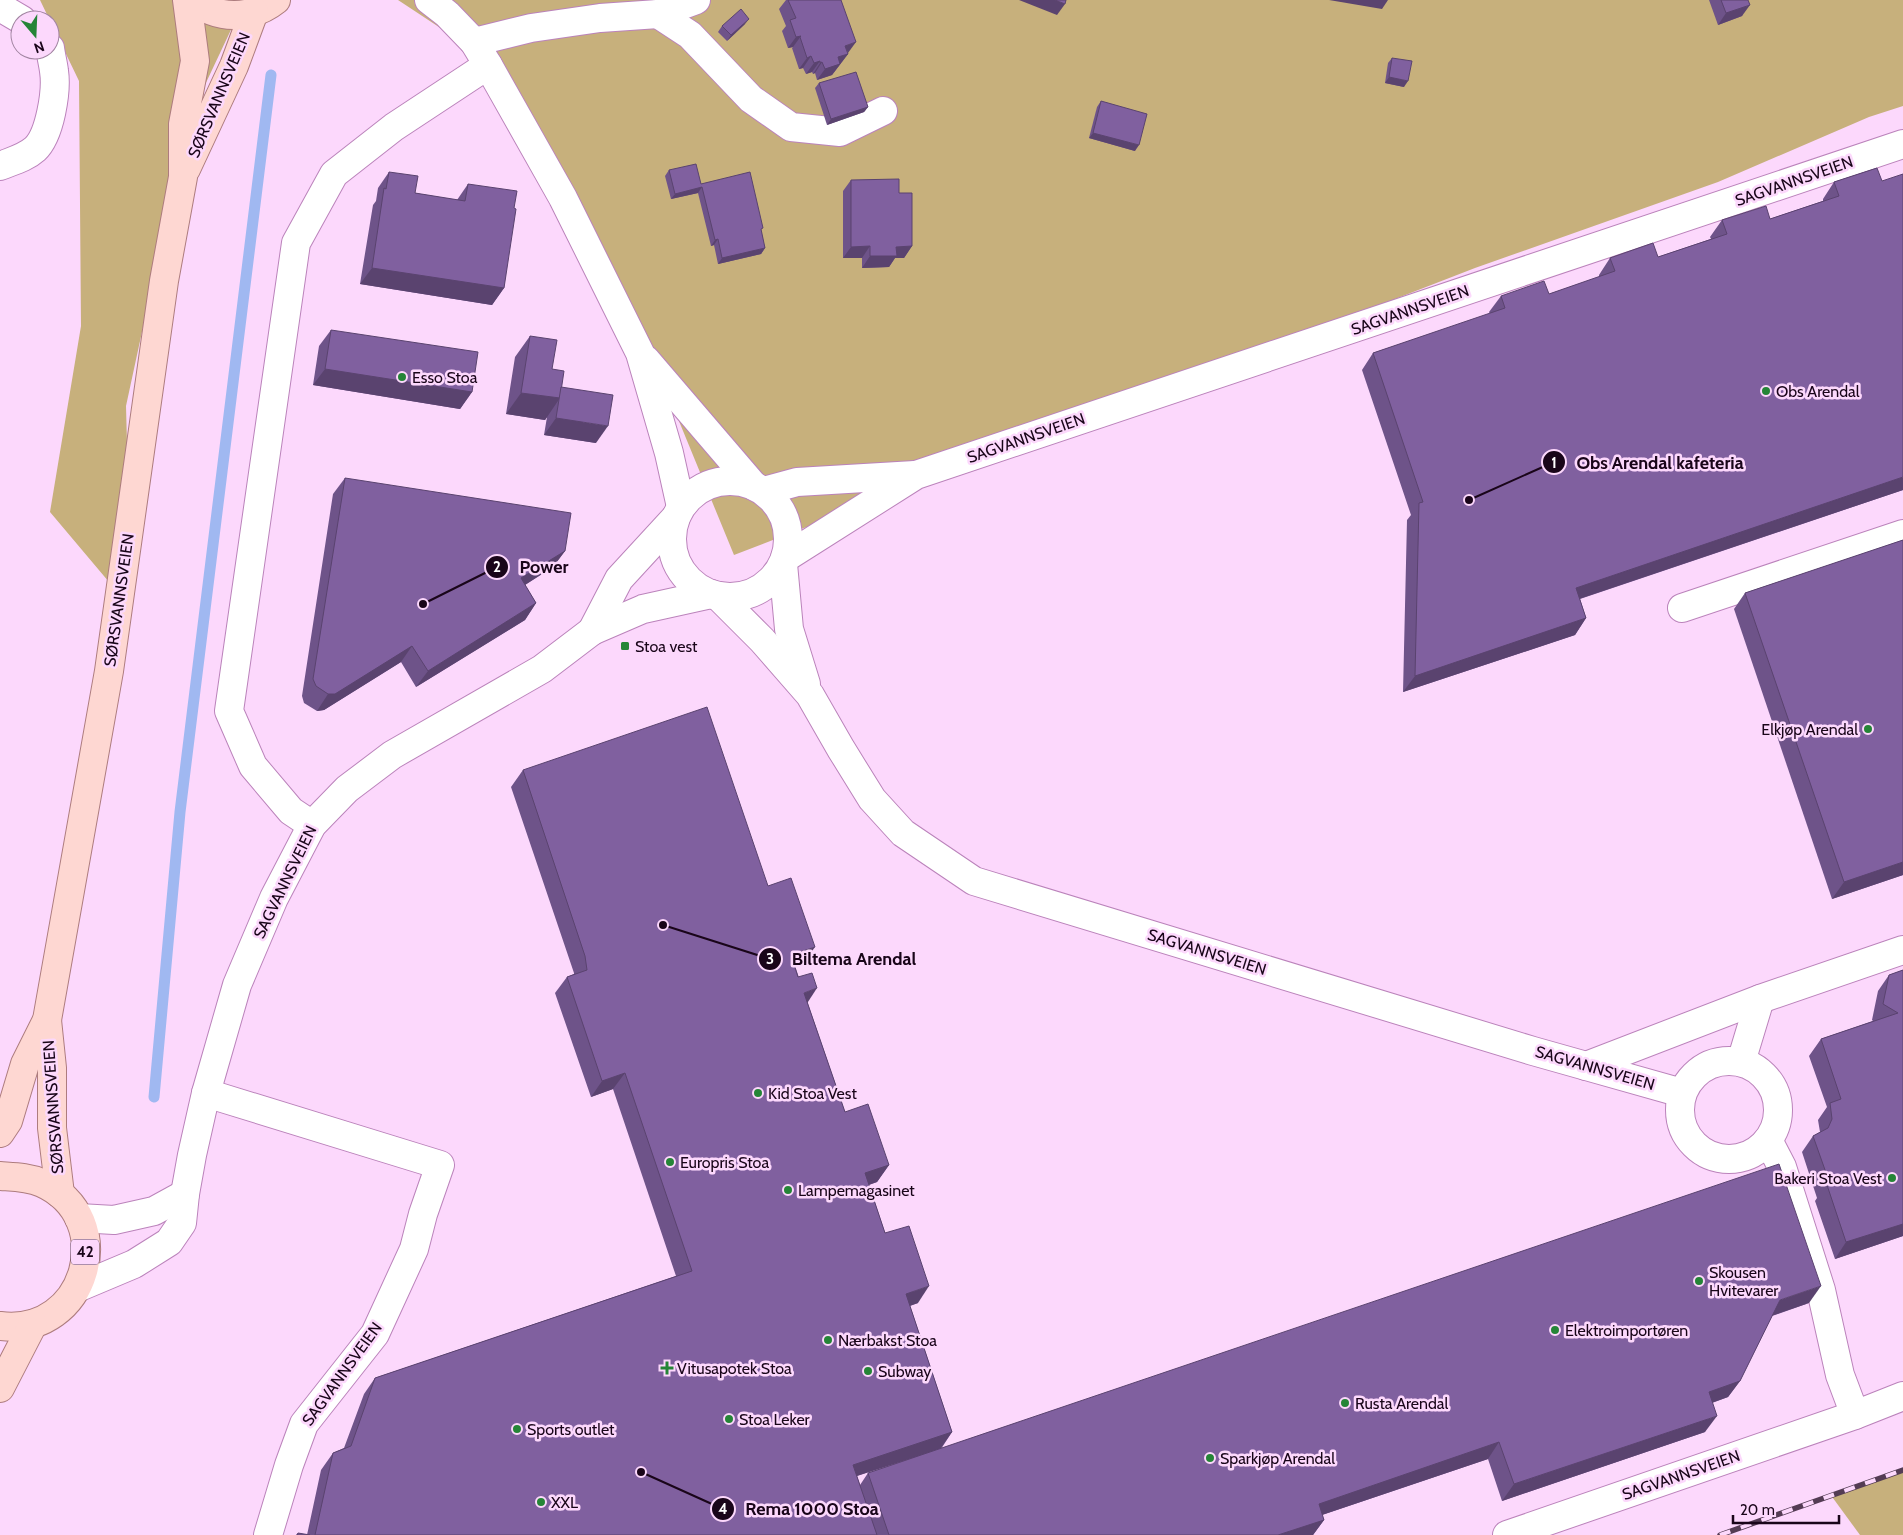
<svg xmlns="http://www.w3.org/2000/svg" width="1903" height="1535" viewBox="0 0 1903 1535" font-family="Cabin,sans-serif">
<rect width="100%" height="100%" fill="#fcd8fc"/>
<g fill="#c7b07c">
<polygon points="40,0 245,0 187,123 126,406 129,519 109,582 50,512 81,326 79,81"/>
<polygon points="398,0 1903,0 1903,106 1869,117 1718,182 1475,268 734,555 635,314 501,68"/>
<polygon points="1903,1471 1903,1535 1860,1535 1830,1494"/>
</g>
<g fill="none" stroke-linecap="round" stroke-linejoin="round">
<polyline stroke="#a0b8f1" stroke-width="11" points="154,1097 180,812 271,75"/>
<defs>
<g id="minor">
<polyline points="429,0 447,14 474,42 488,65 563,198 640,353 669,453 681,507"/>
<polyline points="0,7 22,20"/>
<polyline points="658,14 690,35 751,99 791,127 840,132 883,111"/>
<polyline points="474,42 531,28 600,18 658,14 696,0"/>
<path d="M 0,166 C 12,161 25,158 35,149 C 50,135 57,91 54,71 C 53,63 51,56 50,48"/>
<polyline points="646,360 754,486"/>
<circle cx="730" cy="539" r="58"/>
<polyline points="764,491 797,482 915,475"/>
<polyline points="785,558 916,475 1903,144"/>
<polyline points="783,564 789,629 806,684"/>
<polyline points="718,596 762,640 810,695 841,749 872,799 903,833 974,881 1533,1051 1682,1093"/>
<polyline points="1682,608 1903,534"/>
<polyline points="592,631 619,579 676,517"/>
<polyline points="312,825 291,811 253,766 229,711 296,243 334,174 394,127 488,65"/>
<circle cx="1729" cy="1110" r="49"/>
<polyline points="1741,1062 1760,999"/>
<polyline points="1586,1066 1760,999 1903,950"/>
<polyline points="206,1093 440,1165 423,1214 414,1249 375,1334 304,1424 289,1465 268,1535"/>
<polyline points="1768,1140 1782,1167 1821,1290 1840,1375 1855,1415"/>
<polyline points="79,1218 114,1220 154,1211 185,1194"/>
<polyline points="77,1288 134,1264 169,1242 182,1223 185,1194 192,1155 206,1093 237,985 274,898 312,825 347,789 392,755 542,669 592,631 643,609 711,594"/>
<polyline points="1507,1535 1855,1415 1903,1396"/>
</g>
<g id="major">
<path d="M 194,0 C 218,21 252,19 276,0"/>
<polyline points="186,169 234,66 254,12"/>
<polyline points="47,1020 52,1068 52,1128 60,1194"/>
<polyline points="0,1133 8,1121 25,1064 47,1020 109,671 164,281 183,177 183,124 195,61 187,0"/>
<path d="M 0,1176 C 14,1177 28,1177 42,1183 C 120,1218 87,1337 0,1326"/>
<polyline points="0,1388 33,1324"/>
</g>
</defs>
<use href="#minor" stroke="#bb83bb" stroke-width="30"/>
<use href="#major" stroke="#ad7c7e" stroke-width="30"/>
<use href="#minor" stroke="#fff" stroke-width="28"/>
<use href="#major" stroke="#fed7d2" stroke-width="28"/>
<defs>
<polyline id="rail" points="1720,1535 1903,1470"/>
</defs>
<use href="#rail" stroke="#543c54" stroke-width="5.5"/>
<use href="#rail" stroke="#fcd8fc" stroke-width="4" stroke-dasharray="11" stroke-linecap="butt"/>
</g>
<g fill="#6e5389" fill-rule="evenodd">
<polygon points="786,0 841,0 848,54 832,75 817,80 815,73 813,74 812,72 806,74 803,68 799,69 792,48 793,47 788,48 782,31 786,26 779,9"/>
<polygon points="1709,0 1748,0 1742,16 1718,25"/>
<polygon points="745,24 727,41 718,32 722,26"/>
<polygon points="1392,58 1404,87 1385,83 1388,63"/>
<polygon points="819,83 868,107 864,112 827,125 815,88"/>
<polygon points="1101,101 1135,151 1089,138 1097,107"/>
<polygon points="1877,168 1903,490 1580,599 1586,618 1575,635 1403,692 1407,520 1411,515 1362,370 1373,353 1490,314 1489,312 1501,296 1549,294 1599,277 1599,275 1610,258 1658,257 1711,239 1710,237 1722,220 1770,219 1823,201 1823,199 1834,182"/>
<polygon points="669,170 701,184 761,231 765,248 761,254 718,264 714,245 711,246 698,193 671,199 665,176"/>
<polygon points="389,172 415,193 457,200 468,184 514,208 504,288 492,305 360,284 373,205 376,201 378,188"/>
<polygon points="851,180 899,193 912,246 904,258 895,258 889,267 862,268 862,258 843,258 843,191"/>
<polygon points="331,330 472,392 460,409 313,385 319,346"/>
<polygon points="530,336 552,369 561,387 596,443 544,435 547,417 545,420 506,414 515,357"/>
<polygon points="345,478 565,551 553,567 525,585 536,603 525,620 416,687 401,662 324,710 317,711 304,703 302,696 333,494"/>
<polygon points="1903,540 1903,875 1832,899 1734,609 1745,593"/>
<path d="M 523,770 L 768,886 L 803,964 L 795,966 L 845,1112 L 889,1165 L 877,1182 L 869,1185 L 885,1233 L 918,1303 L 910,1306 L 952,1432 L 941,1449 L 1809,1303 L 1772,1316 L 1740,1381 L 1728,1397 L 1712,1403 L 1705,1432 L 1502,1501 L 1488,1459 L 1322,1515 L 1324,1520 L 1313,1535 L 296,1535 L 298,1533 L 307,1535 L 321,1470 L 333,1453 L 344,1448 L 364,1394 L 375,1378 L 676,1276 L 613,1089 L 591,1097 L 555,993 L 567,977 L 574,974 L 574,973 L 511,787 ZM 918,1456 L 868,1473 L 860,1485 L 857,1476 Z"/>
<polygon points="1903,970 1903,1236 1835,1259 1815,1201 1817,1198 1802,1152 1813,1136 1820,1132 1818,1120 1827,1107 1809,1056 1821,1039 1873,1021 1872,1020 1878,991 1889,975"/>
</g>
<g fill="#5a436f">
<polygon points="1019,0 1055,0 1065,4 1057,15"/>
<polygon points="1329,0 1388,0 1382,9"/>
<polygon points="1750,5 1742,16 1718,25 1726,13"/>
<polygon points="749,19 745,24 727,41 731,35"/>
<polygon points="801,36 793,47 788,48 796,37"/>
<polygon points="856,42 848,53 845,46"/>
<polygon points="848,54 832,75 817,80 825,69 838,57"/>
<polygon points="811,56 803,68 799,69 807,58"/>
<polygon points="820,61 812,72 806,74 814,63"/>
<polygon points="822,62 815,73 813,74 820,63"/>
<polygon points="1389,77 1408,81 1404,87 1385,83"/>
<polygon points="868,107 864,112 827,125 831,119"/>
<polygon points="1093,133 1139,145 1135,151 1089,138"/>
<polygon points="702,187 698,193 671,199 675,194"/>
<polygon points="718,239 714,245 711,246 715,240"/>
<polygon points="870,246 862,258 843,258 851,247"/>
<polygon points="912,246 904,258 895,258 889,267 862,268 870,256 896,247"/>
<polygon points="765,248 761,254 718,264 722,258"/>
<polygon points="372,268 504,288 492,305 360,284"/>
<polygon points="325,369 472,392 460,409 313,385"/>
<polygon points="521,393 560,398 545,420 506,414"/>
<polygon points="556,418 608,426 596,443 544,435"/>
<polygon points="1903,477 1903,490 1564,604 1576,588"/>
<polygon points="565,551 553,567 509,595 521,578"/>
<polygon points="536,603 525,620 416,687 428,671"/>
<polygon points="1586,618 1575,635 1403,692 1415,676"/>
<polygon points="412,646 401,662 324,710 317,711 328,694"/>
<polygon points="1903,862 1903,875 1832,899 1844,882"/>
<polygon points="815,947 803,964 779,971 791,955"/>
<polygon points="817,988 806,1005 804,993"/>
<polygon points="625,1073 613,1089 591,1097 602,1081"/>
<polygon points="889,1165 877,1182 853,1190 865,1173"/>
<polygon points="1903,1224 1903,1236 1835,1259 1846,1242"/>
<polygon points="929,1286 918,1303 894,1311 906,1294"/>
<polygon points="1821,1286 1809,1303 1768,1317 1780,1300"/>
<polygon points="1740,1381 1728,1397 1697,1408 1709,1392"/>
<polygon points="1717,1416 1705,1432 1502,1501 1514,1484"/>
<polygon points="952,1432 940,1449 841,1481 853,1465"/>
<polygon points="1499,1442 1488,1459 1307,1520 1319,1504"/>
<polygon points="1324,1520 1313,1535 1278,1535"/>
</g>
<g fill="#80609f" stroke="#5a436f">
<polygon points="788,0 841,0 856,42 845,46 848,54 838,57 840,64 825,69 822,62 820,63 820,61 814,63 811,56 807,58 800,37 801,36 796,37 790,20 796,18"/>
<polygon points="1055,0 1066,0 1065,4"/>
<polygon points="1721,0 1748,0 1750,5 1726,13"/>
<polygon points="741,9 749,19 731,35 722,26"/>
<polygon points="1392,58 1412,61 1408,81 1389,77"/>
<polygon points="856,72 868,107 831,119 819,83"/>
<polygon points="1101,101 1147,114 1139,145 1093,133"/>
<polygon points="696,164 701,184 750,172 763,228 761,229 765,248 722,258 718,239 715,240 702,187 675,194 669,170"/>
<polygon points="1877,168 1882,181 1903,174 1903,477 1576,588 1586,618 1415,676 1419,503 1423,502 1373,353 1505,308 1501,296 1544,281 1549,294 1615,271 1610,258 1653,243 1658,257 1727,234 1722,220 1766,206 1770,219 1839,196 1834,182"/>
<polygon points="389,172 418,176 415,193 465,201 468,184 517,191 514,208 516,209 504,288 372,268 384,188 386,189"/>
<polygon points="899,179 899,193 912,193 912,246 896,247 897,256 870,256 870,246 851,247 851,180"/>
<polygon points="331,330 478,352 472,392 325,369"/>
<polygon points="530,336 557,340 552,369 564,371 560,398 521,393"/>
<polygon points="561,387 613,395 608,426 556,418"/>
<polygon points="345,478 571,513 565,551 521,578 536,603 428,671 412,646 335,694 328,694 316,686 313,679"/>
<polygon points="1903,540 1903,862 1844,882 1745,593"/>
<polygon points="707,707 768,886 791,878 815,947 791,955 798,977 812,973 817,988 804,993 845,1112 868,1104 889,1165 865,1173 885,1233 909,1226 929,1286 906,1294 952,1432 853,1465 877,1535 315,1535 333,1453 351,1446 375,1378 692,1271 625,1073 602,1081 567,977 587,970 585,956 523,770"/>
<polygon points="1903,970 1903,1224 1846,1242 1827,1185 1830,1184 1813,1136 1828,1128 1832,1119 1830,1103 1841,1099 1821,1039 1898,1013 1883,1004 1889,975"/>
<polygon points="1779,1164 1821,1286 1780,1300 1740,1381 1709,1392 1717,1416 1514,1484 1499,1442 1319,1504 1324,1520 1278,1535 889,1535 868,1473"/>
<polygon points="298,1533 310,1535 297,1535"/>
</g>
<g fill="#258537" stroke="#fcd8fc" stroke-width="2">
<circle cx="402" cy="377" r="5"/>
<circle cx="1766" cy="391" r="5"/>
<rect x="620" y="641" width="10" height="10" rx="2.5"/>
<circle cx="1868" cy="729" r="5"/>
<circle cx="758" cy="1093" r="5"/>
<circle cx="670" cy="1162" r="5"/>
<circle cx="1892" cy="1178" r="5"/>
<circle cx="788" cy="1190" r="5"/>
<circle cx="1699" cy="1281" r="5"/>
<circle cx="1555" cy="1330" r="5"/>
<circle cx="828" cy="1340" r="5"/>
<path d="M664.5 1360.5h5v5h5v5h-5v5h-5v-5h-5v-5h5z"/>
<circle cx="868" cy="1371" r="5"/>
<circle cx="1345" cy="1403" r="5"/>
<circle cx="729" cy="1419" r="5"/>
<circle cx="517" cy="1429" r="5"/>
<circle cx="1210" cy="1458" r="5"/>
<circle cx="541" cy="1502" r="5"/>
</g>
<g text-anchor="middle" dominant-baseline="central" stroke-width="5" stroke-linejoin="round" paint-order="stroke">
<rect fill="#fcd8fc" stroke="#5d445d" stroke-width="1" x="71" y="1239.5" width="28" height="25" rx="4"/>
<g font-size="15" font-weight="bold" fill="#190519">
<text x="85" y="1252">42</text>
</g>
<g font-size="16" fill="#190519" stroke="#fcd8fc">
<text transform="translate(219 95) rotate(-67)">SØRSVANNSVEIEN</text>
<text transform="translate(1794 181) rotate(-19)">SAGVANNSVEIEN</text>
<text transform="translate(1410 310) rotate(-19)">SAGVANNSVEIEN</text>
<text transform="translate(1026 438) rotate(-19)">SAGVANNSVEIEN</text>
<text transform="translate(119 600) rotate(-82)">SØRSVANNSVEIEN</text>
<text transform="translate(285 882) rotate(-64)">SAGVANNSVEIEN</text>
<text transform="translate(1207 952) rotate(17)">SAGVANNSVEIEN</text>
<text transform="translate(1595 1068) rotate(16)">SAGVANNSVEIEN</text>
<text transform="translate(53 1107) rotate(-94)">SØRSVANNSVEIEN</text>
<text transform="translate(342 1374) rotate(-54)">SAGVANNSVEIEN</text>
<text transform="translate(1681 1475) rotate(-19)">SAGVANNSVEIEN</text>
</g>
<g font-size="16" fill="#190519" stroke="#fcd8fc" text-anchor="start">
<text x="412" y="377">Esso Stoa</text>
<text x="1776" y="391">Obs Arendal</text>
<text x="635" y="646">Stoa vest</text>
<text x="1858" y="729" text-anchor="end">Elkjøp Arendal</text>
<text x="768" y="1093">Kid Stoa Vest</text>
<text x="680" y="1162">Europris Stoa</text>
<text x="1882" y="1178" text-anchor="end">Bakeri Stoa Vest</text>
<text x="798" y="1190">Lampemagasinet</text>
<text x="1709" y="1272">Skousen<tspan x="1709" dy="18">Hvitevarer</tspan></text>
<text x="1565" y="1330">Elektroimportøren</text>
<text x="838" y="1340">Nærbakst Stoa</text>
<text x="677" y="1368">Vitusapotek Stoa</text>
<text x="878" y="1371">Subway</text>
<text x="1355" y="1403">Rusta Arendal</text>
<text x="739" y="1419">Stoa Leker</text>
<text x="527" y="1429">Sports outlet</text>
<text x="1220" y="1458">Sparkjøp Arendal</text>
<text x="551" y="1502">XXL</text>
</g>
</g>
<path fill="none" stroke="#190519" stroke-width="2" d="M1469 500L1554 462M423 604L497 567M663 925L770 959M641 1472L723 1509"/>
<g fill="#190519" stroke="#fcd8fc" stroke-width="2">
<circle cx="1469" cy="500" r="5"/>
<circle cx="423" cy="604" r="5"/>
<circle cx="663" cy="925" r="5"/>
<circle cx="641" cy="1472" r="5"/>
<circle cx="1554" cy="462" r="12"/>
<circle cx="497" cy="567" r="12"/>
<circle cx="770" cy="959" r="12"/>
<circle cx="723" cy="1509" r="12"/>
</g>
<g font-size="15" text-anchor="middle" font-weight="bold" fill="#fff">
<text x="1554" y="468">1</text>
<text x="497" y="572">2</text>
<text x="770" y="964">3</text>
<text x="723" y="1514">4</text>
</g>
<g font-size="18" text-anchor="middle" font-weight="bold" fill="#190519" stroke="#fcd8fc" stroke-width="5" stroke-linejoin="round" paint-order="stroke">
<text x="1660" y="469">Obs Arendal kafeteria</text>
<text x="544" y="573">Power</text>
<text x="854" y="965">Biltema Arendal</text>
<text x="812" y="1515">Rema 1000 Stoa</text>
</g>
<g transform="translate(35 35) rotate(161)"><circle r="24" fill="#fcd8fc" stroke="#a184a1"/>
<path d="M0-4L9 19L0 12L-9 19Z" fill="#258537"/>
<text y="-8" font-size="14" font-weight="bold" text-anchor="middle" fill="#190519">N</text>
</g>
<path d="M1733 1515v8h106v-8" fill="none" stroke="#190519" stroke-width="2.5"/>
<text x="1740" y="1515" font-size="15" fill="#190519" stroke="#fcd8fc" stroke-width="4" paint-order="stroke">20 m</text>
</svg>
